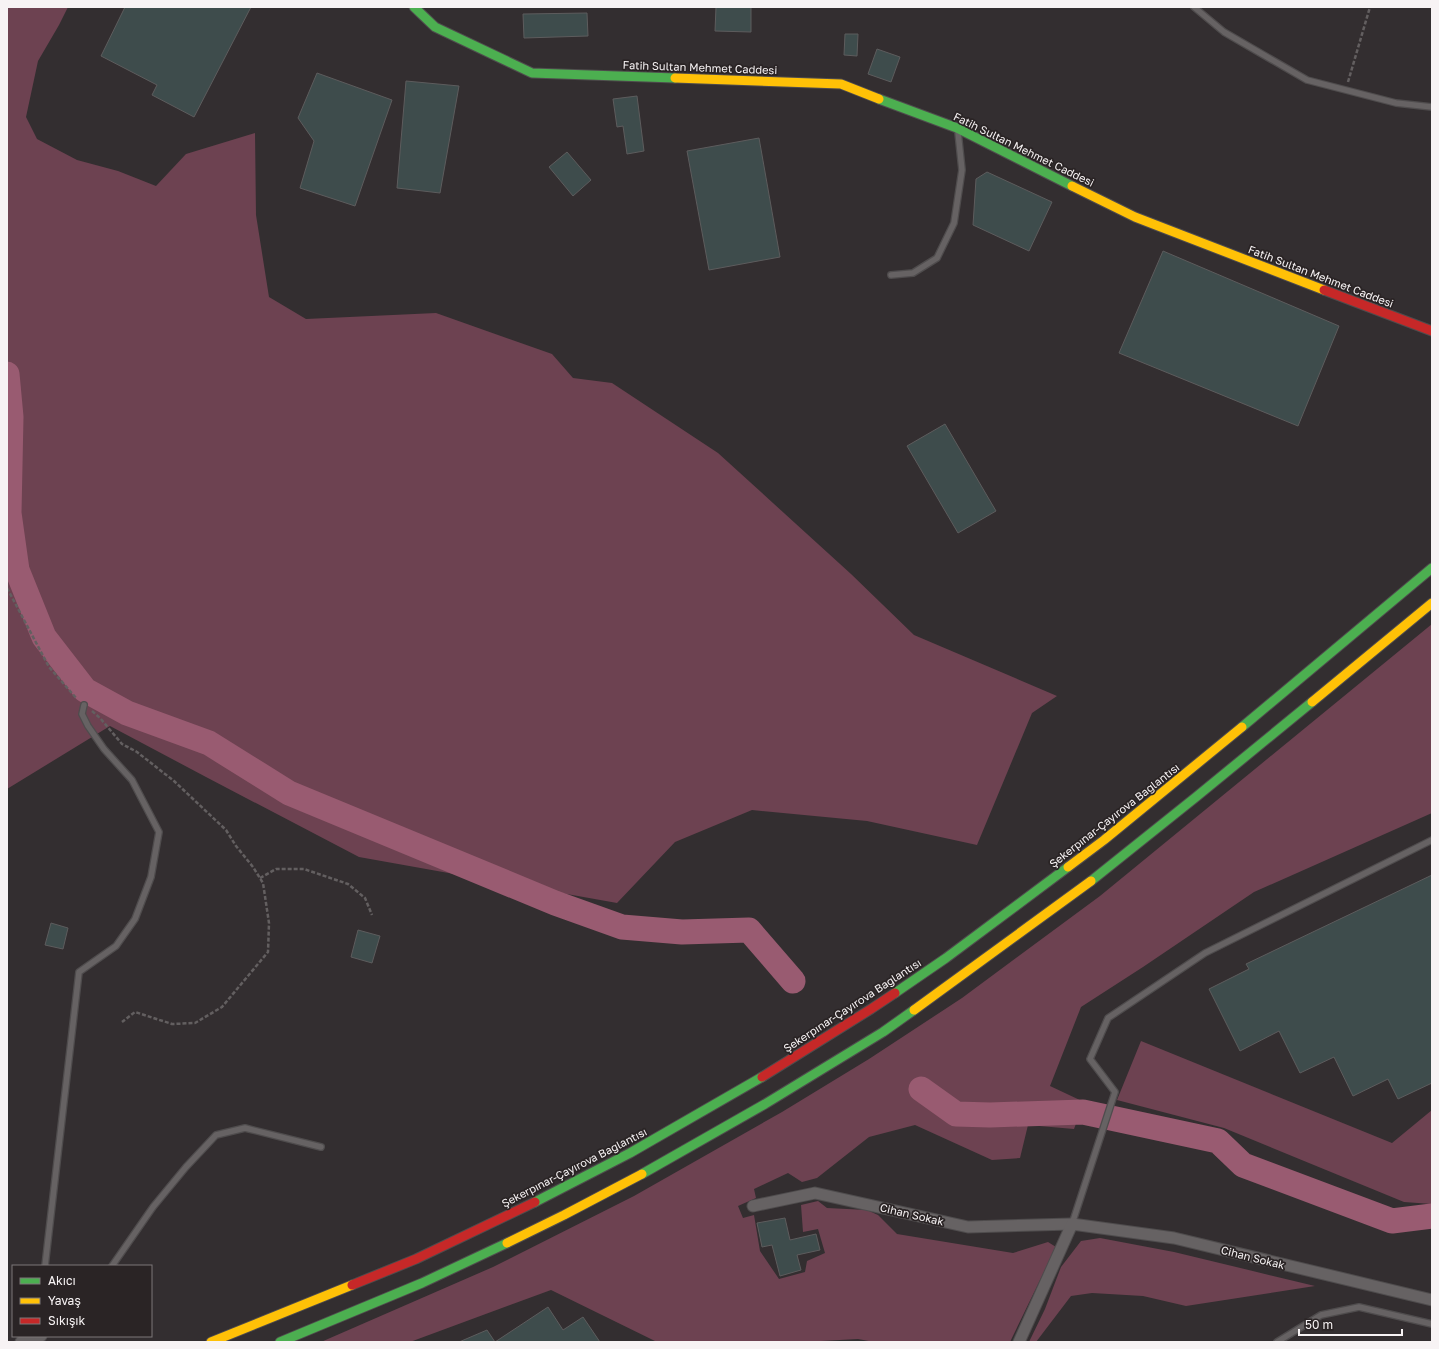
<svg xmlns="http://www.w3.org/2000/svg" width="1439" height="1349" viewBox="0 0 1439 1349" font-family="'Golos Text',sans-serif">
<rect width="100%" height="100%" fill="#332e30"/>
<g fill="#6d4251">
<polygon points="7,7 68,7 59,25 38,61 26,117 37,139 77,160 118,171 156,186 186,154 255,133 256,215 269,297 306,319 436,313 552,354 573,378 612,383 718,453 851,574 914,635 1057,696 1032,713 977,845 867,821 752,810 675,842 617,903 359,857 206,777 110,726 7,789"/>
<polygon points="1432,624 1432,813 1254,892 1143,967 1081,1007 1050,1086 1084,1102 1074,1129 1028,1125 1020,1158 992,1160 915,1125 869,1137 817,1178 802,1182 788,1173 754,1189 756,1198 738,1206 743,1218 754,1215 760,1251 779,1279 805,1272 807,1261 825,1253 818,1229 803,1232 801,1205 818,1201 827,1208 867,1210 878,1215 897,1234 1013,1253 1048,1242 1056,1247 1010,1342 874,1342 858,1339 803,1342 657,1342 551,1290 410,1342 321,1342 493,1267 634,1196 782,1112 869,1059 962,998 1100,896"/>
<polygon points="1141,1041 1392,1143 1432,1110 1432,1204 1404,1202 1224,1128 1117,1100"/>
<polygon points="1100,1238 1174,1252 1315,1286 1186,1306 1143,1296 1092,1293 1071,1296 1036,1342 1029,1342 1045,1309 1061,1267 1081,1241"/>
</g>
<g fill="none" stroke-linecap="round" stroke-linejoin="round">
<g stroke="#995b71" stroke-width="25">
<polyline points="7,374 11,417 9,513 17,570 44,637 85,690 127,713 209,743 289,793 555,903 622,927 682,932 749,930 793,981"/>
<polyline points="921,1089 956,1114 990,1115 1083,1112 1218,1141 1243,1165 1392,1221 1432,1216"/>
</g>
</g>
<g fill="#3e4c4c" stroke="#5d5c5d">
<polygon points="125,7 251,7 194,117 152,95 157,85 101,56"/>
<polygon points="716,7 751,7 751,32 715,31"/>
<polygon points="587,13 588,36 524,38 523,14"/>
<polygon points="845,34 858,34 857,56 844,55"/>
<polygon points="877,49 900,57 891,82 868,74"/>
<polygon points="317,73 392,100 355,206 300,188 314,141 298,118"/>
<polygon points="406,81 459,86 440,193 397,188"/>
<polygon points="637,96 644,151 627,154 623,126 617,127 613,99"/>
<polygon points="759,138 780,257 709,270 687,151"/>
<polygon points="567,152 591,180 573,196 549,167"/>
<polygon points="987,172 1052,202 1029,251 973,225 976,179"/>
<polygon points="1163,251 1339,326 1298,426 1119,353"/>
<polygon points="945,424 996,511 958,533 907,446"/>
<polygon points="1432,875 1432,1083 1398,1099 1388,1079 1353,1096 1334,1057 1300,1073 1279,1031 1240,1051 1209,989 1249,969 1246,964"/>
<polygon points="51,923 68,928 63,949 45,945"/>
<polygon points="358,930 380,936 372,963 351,957"/>
<polygon points="785,1218 790,1240 816,1234 820,1250 797,1255 801,1270 780,1276 772,1245 762,1247 757,1223"/>
<polygon points="548,1307 563,1330 583,1317 600,1342 459,1342 487,1330 495,1342"/>
</g>
<g fill="none" stroke-linecap="round" stroke-linejoin="round">
<defs>
<g id="lane">
<polyline points="1194,7 1224,32 1307,80 1396,103 1432,107"/>
<polyline points="891,275 913,273 937,258 954,223 962,170 958,132"/>
<polyline points="1072,1224 1115,1092 1090,1059 1108,1018 1205,953 1432,840"/>
<polyline points="45,1266 79,972 116,946 135,919 151,877 159,832 132,780 104,749 88,726 82,714 84,705"/>
<polyline points="112,1266 153,1207 186,1167 216,1135 245,1128 321,1147"/>
<polyline points="1277,1342 1321,1315 1359,1307 1432,1324"/>
</g>
<g id="street">
<polyline points="753,1206 815,1193 968,1227 1072,1224"/>
<polyline points="21,1342 41,1336"/>
<polyline points="1019,1342 1072,1224 1174,1238 1432,1300"/>
</g>
<g id="fast">
<polyline points="414,7 435,27 532,73 675,78"/>
<polyline points="879,99 957,128 1072,186"/>
<polyline points="1242,727 1432,568"/>
<polyline points="1091,881 1196,797 1312,702"/>
<polyline points="895,993 946,958 1068,867"/>
<polyline points="642,1174 765,1104 883,1032 914,1010"/>
<polyline points="535,1202 630,1153 762,1077"/>
<polyline points="280,1342 422,1283 507,1243"/>
</g>
<g id="slow">
<polyline points="675,78 841,84 879,99"/>
<polyline points="1072,186 1135,217 1324,290"/>
<polyline points="1312,702 1432,603"/>
<polyline points="1068,867 1104,840 1242,727"/>
<polyline points="914,1010 1091,881"/>
<polyline points="507,1243 564,1215 642,1174"/>
<polyline points="211,1342 352,1285"/>
</g>
<g id="jam">
<polyline points="1324,290 1432,331"/>
<polyline points="762,1077 871,1009 895,993"/>
<polyline points="352,1285 416,1259 535,1202"/>
</g>
</defs>
<use href="#lane" stroke="#4f4c4d" stroke-width="8"/>
<use href="#street" stroke="#4f4c4d" stroke-width="13"/>
<use href="#fast" stroke="#4f4c4d" stroke-width="11"/>
<use href="#slow" stroke="#4f4c4d" stroke-width="11"/>
<use href="#jam" stroke="#4f4c4d" stroke-width="11"/>
<g stroke="#635f60" stroke-width="2.5" stroke-dasharray="4 2" stroke-linecap="butt">
<polyline points="1348,82 1370,7"/>
<polyline points="7,588 49,667 77,699"/>
<polyline points="92,711 100,718 122,744 137,752 174,781 226,830 236,846 253,867 263,883 269,923 268,952 222,1007 195,1023 172,1024 135,1012 122,1022"/>
<polyline points="260,878 276,869 304,869 348,884 365,898 372,915"/>
</g>
<use href="#lane" stroke="#666263" stroke-width="5.5"/>
<use href="#street" stroke="#666263" stroke-width="11"/>
<use href="#fast" stroke="#4caf50" stroke-width="9"/>
<use href="#slow" stroke="#ffc107" stroke-width="9"/>
<use href="#jam" stroke="#c62828" stroke-width="9"/>
</g>
<g text-anchor="middle" dominant-baseline="central" stroke-width="3.5" stroke-linejoin="round" paint-order="stroke">
<g font-size="11" fill="#f7f3f4" stroke="#2a2425">
<text transform="translate(700 67) rotate(2)">Fatih Sultan Mehmet Caddesi</text>
<text transform="translate(1024 149) rotate(26)">Fatih Sultan Mehmet Caddesi</text>
<text transform="translate(1321 276) rotate(21)">Fatih Sultan Mehmet Caddesi</text>
<text transform="translate(1114 815) rotate(-38)">Şekerpınar-Çayırova Bağlantısı</text>
<text transform="translate(852 1005) rotate(-33)">Şekerpınar-Çayırova Bağlantısı</text>
<text transform="translate(574 1167) rotate(-27)">Şekerpınar-Çayırova Bağlantısı</text>
<text transform="translate(912 1214) rotate(13)">Cihan Sokak</text>
<text transform="translate(1253 1257) rotate(14)">Cihan Sokak</text>
</g>
</g>
<rect width="1439" height="1349" fill="none" stroke="#f7f3f4" stroke-width="16"/>
<rect x="12" y="1265" width="140" height="72" fill="#2a2425" stroke="#7c7778"/>
<rect x="20" y="1278" width="20" height="6" fill="#4caf50" stroke="#7c7778"/>
<text x="48" y="1285" font-size="12" fill="#f7f3f4">Akıcı</text>
<rect x="20" y="1298" width="20" height="6" fill="#ffc107" stroke="#7c7778"/>
<text x="48" y="1305" font-size="12" fill="#f7f3f4">Yavaş</text>
<rect x="20" y="1318" width="20" height="6" fill="#c62828" stroke="#7c7778"/>
<text x="48" y="1325" font-size="12" fill="#f7f3f4">Sıkışık</text>
<path d="M1299 1329v6h103v-6" fill="none" stroke="#f7f3f4" stroke-width="2"/>
<text x="1305" y="1329" font-size="12" fill="#f7f3f4" stroke="#2a2425" stroke-width="3" paint-order="stroke">50 m</text>
</svg>
